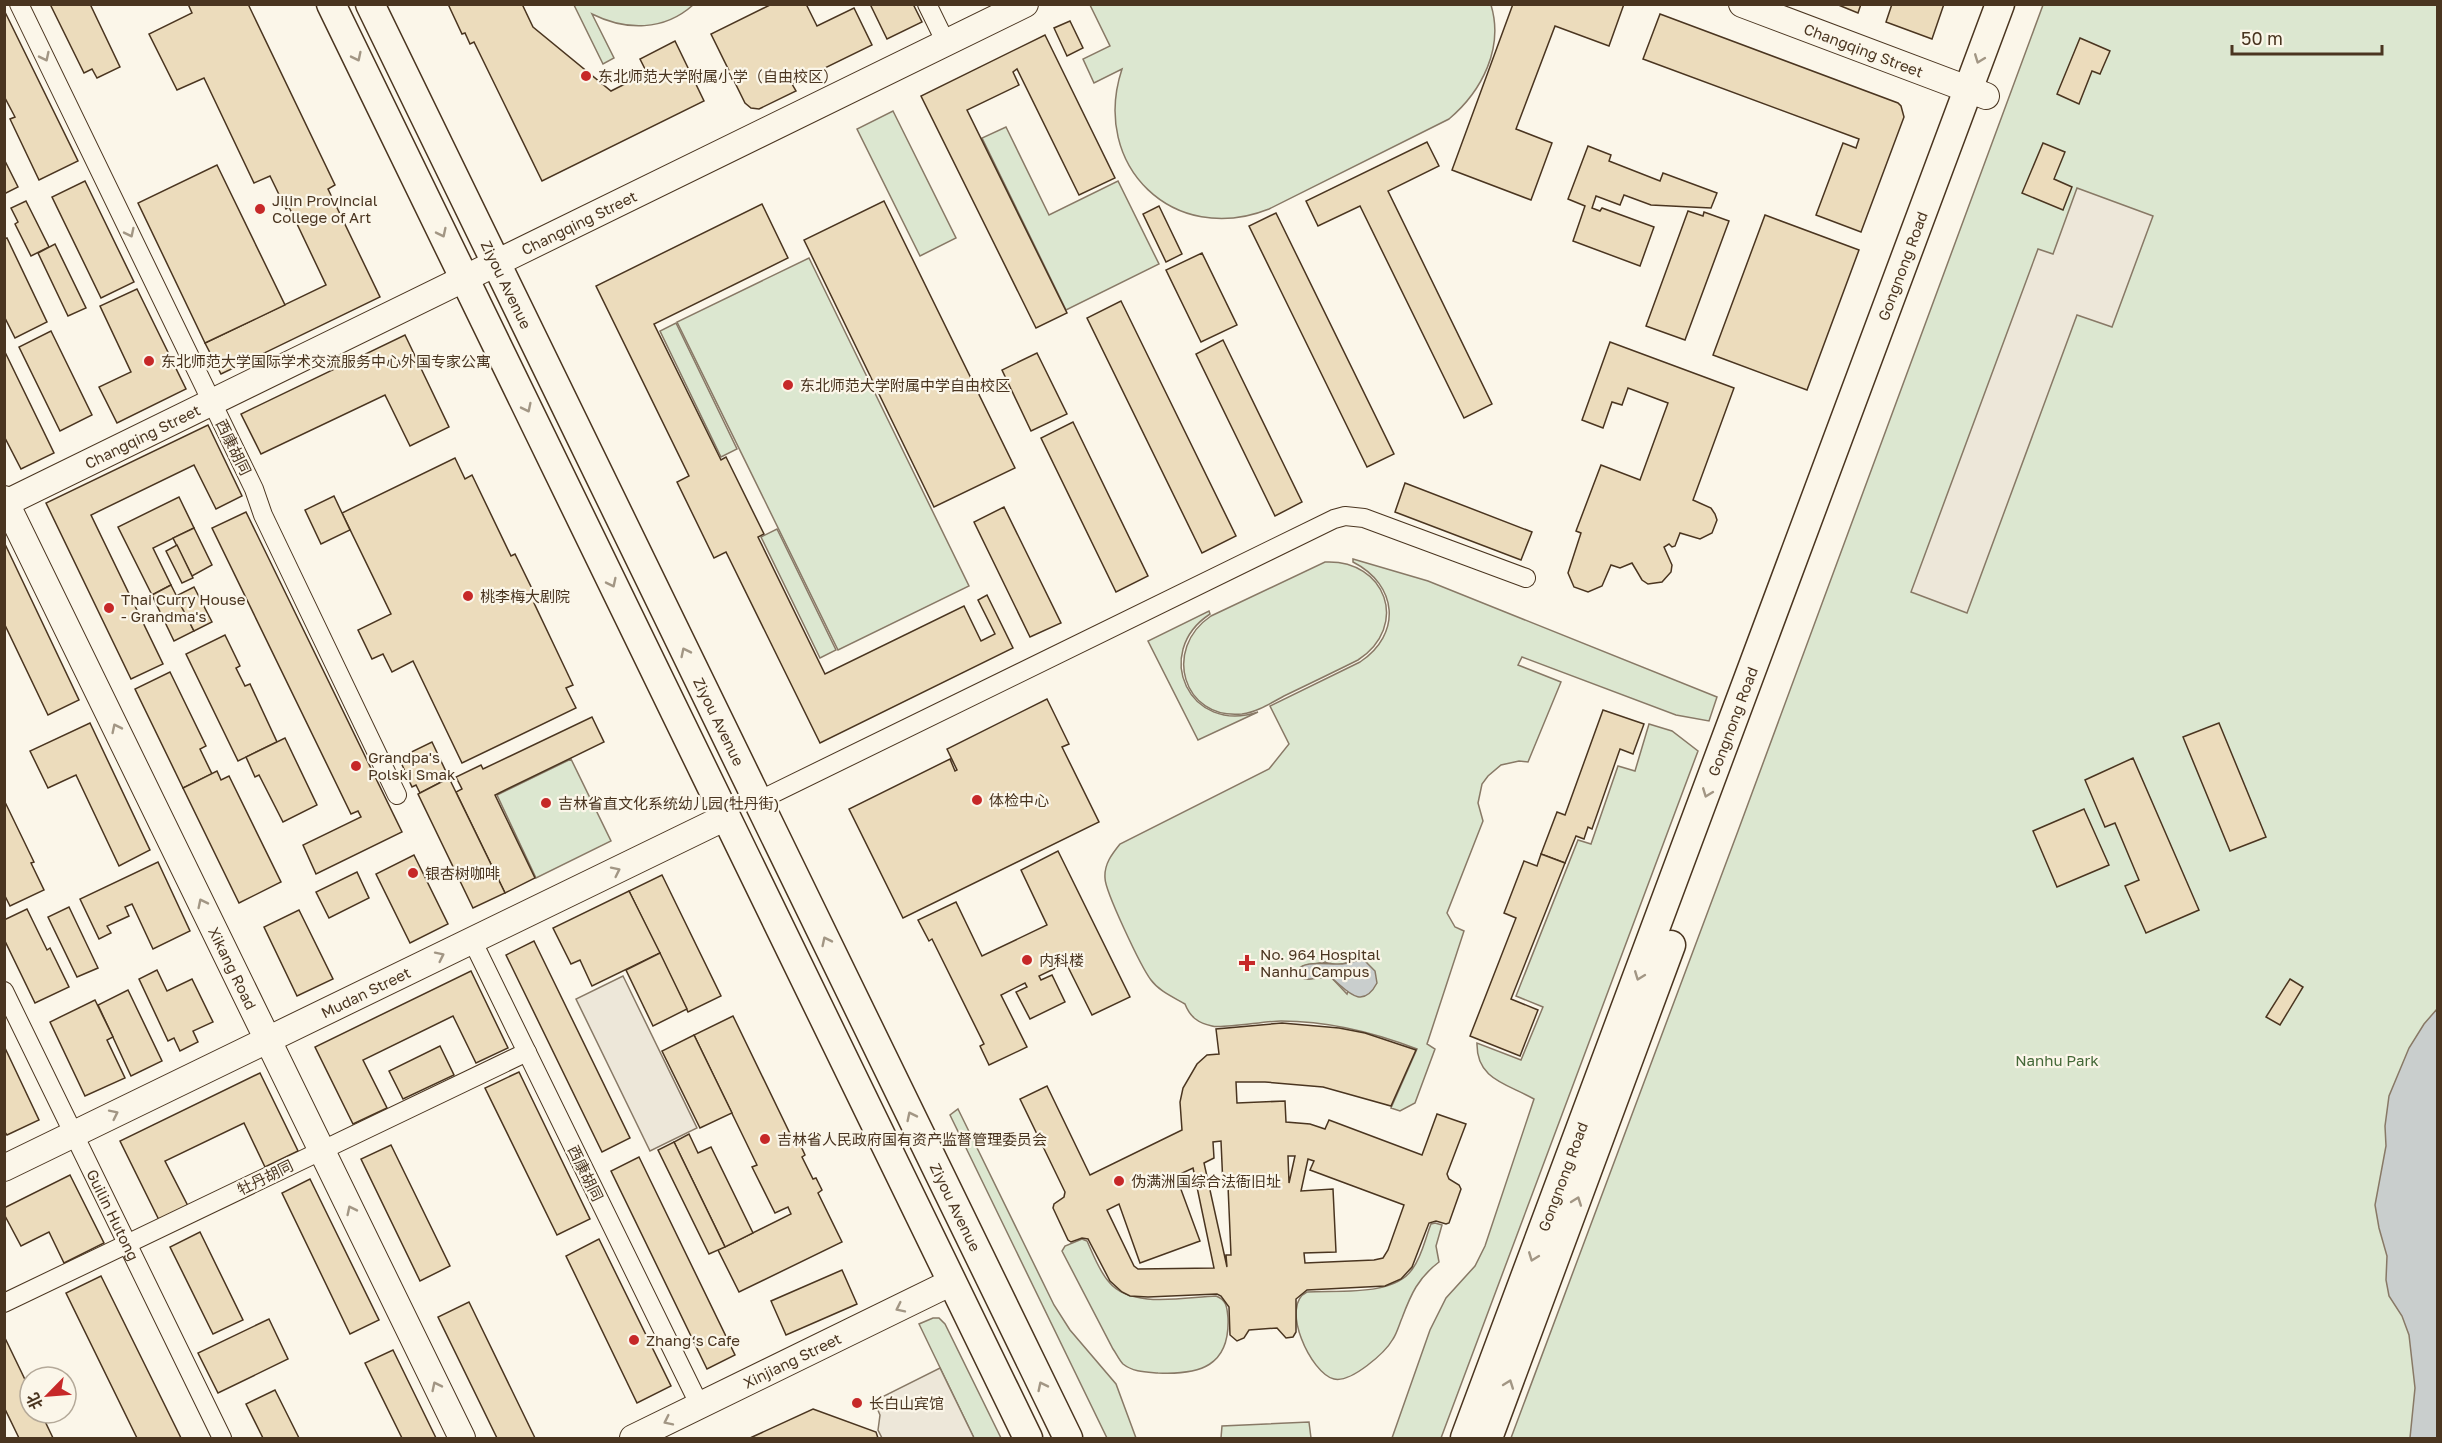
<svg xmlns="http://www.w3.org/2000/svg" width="2442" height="1443" viewBox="0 0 2442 1443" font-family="'Golos Text','Noto Sans SC',sans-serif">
<rect width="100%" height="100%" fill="#fbf6e9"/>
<g fill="#dce7d0" stroke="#887966" stroke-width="1.5" fill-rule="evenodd">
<path d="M 574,5 L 693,5 C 664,31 626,31 592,14 L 614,58 L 603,64 Z"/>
<path d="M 1090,5 L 1491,5 C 1504,48 1482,91 1449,119 L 1269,209 C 1174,247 1090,166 1122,69 L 1094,83 L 1083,59 L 1110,46 Z"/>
<polygon points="2043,5 2437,5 2437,1438 1511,1438 1738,831"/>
<polygon points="893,111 956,238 920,256 857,129"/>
<polygon points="1006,127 1049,215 1118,181 1159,264 1066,310 982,138"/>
<polygon points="809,258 969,586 838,650 677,322"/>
<polygon points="676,323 737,449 721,457 660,331"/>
<polygon points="777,529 836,650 820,658 761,537"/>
<path d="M 1353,559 L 1428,581 L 1717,697 L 1709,721 L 1676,715 L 1522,657 L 1518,665 L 1561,682 L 1528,762 L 1519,761 L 1501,765 L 1488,776 L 1482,784 L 1478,803 L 1483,821 L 1447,913 L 1455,927 L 1464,931 L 1427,1044 L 1435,1049 L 1415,1103 L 1400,1111 L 1391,1108 L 1417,1049 C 1373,1032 1328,1021 1281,1021 C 1266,1021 1221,1029 1212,1026 C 1198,1023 1190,1017 1185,1004 C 1173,997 1159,991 1151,980 C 1141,967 1105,891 1105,878 C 1104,864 1112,854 1120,844 L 1269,769 L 1289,744 L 1270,706 L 1360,662 C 1402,634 1398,585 1353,562 ZM 1359,960 L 1347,994 L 1330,976 L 1320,978 L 1296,975 L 1296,972 L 1303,966 L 1325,962 L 1337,965 Z"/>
<path d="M 1325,562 C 1386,559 1410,626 1358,660 C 1334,672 1309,684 1284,696 C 1271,703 1257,712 1242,714 C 1183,720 1162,649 1211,616 Z"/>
<path d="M 1209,611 L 1210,614 C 1151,653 1190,735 1258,712 L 1198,740 L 1148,641 Z"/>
<path d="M 1649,724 L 1672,731 L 1698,751 L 1441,1438 L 1392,1438 L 1430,1330 L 1446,1298 L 1475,1266 L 1485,1246 L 1534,1099 C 1508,1084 1476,1080 1477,1043 L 1521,1060 L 1543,1007 L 1516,996 L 1578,840 L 1591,844 L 1618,766 L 1635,771 Z"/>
<polygon points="571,759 611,841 536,878 497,795"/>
<polygon points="958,1109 1054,1305 1070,1330 1116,1384 1136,1438 1107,1438 950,1115"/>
<path d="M 1435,1223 L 1442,1225 L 1436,1246 L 1439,1262 C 1418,1278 1411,1294 1402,1318 C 1399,1325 1397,1333 1393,1339 C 1385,1353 1351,1383 1334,1379 C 1311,1374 1279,1305 1307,1292 C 1338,1290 1395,1297 1413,1268 C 1422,1256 1425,1239 1431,1224 Z"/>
<path d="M 1082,1239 L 1087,1241 C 1093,1254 1099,1271 1109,1282 C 1131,1309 1185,1297 1216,1296 C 1227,1300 1227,1308 1228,1318 C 1230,1366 1200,1375 1158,1373 C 1146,1372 1133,1372 1123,1364 C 1119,1360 1116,1353 1113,1349 L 1062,1251 L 1065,1246 Z"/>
<polygon points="933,1318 939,1318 945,1324 1001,1438 974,1438 919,1324"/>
<polygon points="1309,1422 1311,1438 1221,1438 1222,1426"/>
</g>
<g fill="#ede7d9" stroke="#887966" stroke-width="1.5">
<polygon points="2077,188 2153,216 2112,327 2077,315 1967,613 1911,592 2038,249 2053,254"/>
<polygon points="623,976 697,1128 650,1151 576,999"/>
<polygon points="940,1368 974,1438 882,1438 878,1430 880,1415 874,1401"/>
</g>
<g fill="#c9cecd" stroke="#887966" stroke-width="1.5">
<path d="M 1364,960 L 1375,971 L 1377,983 C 1360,1015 1342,983 1327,975 C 1316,978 1304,984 1296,972 C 1302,959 1328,965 1340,964 C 1348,964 1356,960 1364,960 Z"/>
<polygon points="2437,1009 2437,1438 2410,1438 2415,1388 2409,1335 2402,1316 2389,1296 2386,1280 2387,1256 2379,1228 2375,1205 2386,1146 2385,1126 2389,1096 2409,1048 2424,1024"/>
</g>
<g fill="#ecdcbc" stroke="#4a3520" stroke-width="1.5" fill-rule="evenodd">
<polygon points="50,4 90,4 120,67 97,78 92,69 84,73"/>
<polygon points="188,4 248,4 335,185 328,189 380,297 221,374 205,343 326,285 289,207 286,209 270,176 254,183 204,78 177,90 149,34 192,13"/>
<polygon points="448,4 522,4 533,27 611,91 647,73 640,59 675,41 704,101 542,181 474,42 470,44 465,33 462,34"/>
<polygon points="772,4 806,4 817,26 854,8 872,45 792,84 796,91 759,109 751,108 745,103 711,34"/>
<polygon points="870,4 913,4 922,22 887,39"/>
<polygon points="1513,4 1624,4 1609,46 1555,26 1516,129 1552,143 1531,200 1452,170"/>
<polygon points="1836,4 1861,4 1858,13"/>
<polygon points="1892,4 1944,4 1932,39 1886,22"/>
<polygon points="4,10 78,161 39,180 10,119 15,117 4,96"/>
<polygon points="1660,14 1898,103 1901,106 1904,117 1861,232 1816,215 1843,143 1856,148 1859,139 1643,59"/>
<polygon points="1070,21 1083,48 1067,56 1054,28"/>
<polygon points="1045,35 1115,178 1079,195 1017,69 1013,72 1019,85 967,110 1067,313 1036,328 921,96"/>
<polygon points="2080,38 2110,51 2100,74 2092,71 2079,104 2057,94"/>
<polygon points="1427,142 1439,166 1388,191 1492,404 1464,418 1360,206 1318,226 1306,201"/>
<polygon points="2043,143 2065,152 2054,179 2072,187 2063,210 2022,193"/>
<polygon points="1588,146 1611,155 1609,161 1660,181 1663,173 1717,193 1711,208 1651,205 1624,195 1620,205 1596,196 1592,208 1600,211 1602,208 1654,227 1640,266 1573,241 1585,206 1568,199"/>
<polygon points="4,159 18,187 4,194"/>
<polygon points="217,165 285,305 205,343 138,203"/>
<polygon points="85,181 134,282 101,298 52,197"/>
<polygon points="26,201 49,247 31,256 15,224 18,222 11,208"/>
<polygon points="884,201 1015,468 934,507 804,240"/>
<polygon points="762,204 788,258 654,324 721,460 726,457 764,534 758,537 825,674 964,606 981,641 995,634 978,600 987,595 1013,648 820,743 726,552 714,558 677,482 689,476 596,286"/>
<polygon points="1159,206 1182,254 1166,262 1143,214"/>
<polygon points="1688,211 1703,216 1704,212 1729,221 1685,340 1646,326"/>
<polygon points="1276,213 1394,454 1367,467 1249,226"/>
<polygon points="1765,215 1859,250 1807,390 1713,355"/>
<polygon points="7,238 47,322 15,338 4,316 4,239"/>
<polygon points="55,244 86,308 68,316 38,253"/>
<polygon points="1202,253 1237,325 1201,342 1166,270"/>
<polygon points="137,289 186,389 117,423 99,387 131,372 100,306"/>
<polygon points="1121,301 1236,536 1202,553 1087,318"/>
<polygon points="51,331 92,415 60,431 19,347"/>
<polygon points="405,335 449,427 410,446 385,395 261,454 241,414"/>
<polygon points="1223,340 1302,502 1275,516 1196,354"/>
<polygon points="1610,342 1734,388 1693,500 1711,508 1715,514 1717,520 1712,533 1700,539 1680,533 1675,546 1672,547 1669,544 1664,547 1672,565 1671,572 1662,582 1648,584 1642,580 1632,563 1620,568 1611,565 1602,586 1588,592 1574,587 1568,573 1581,533 1576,531 1601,465 1640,480 1668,403 1628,388 1622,405 1612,402 1603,428 1582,420"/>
<polygon points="4,350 54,453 21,469 4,436"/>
<polygon points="1037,353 1067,414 1031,431 1002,370"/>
<polygon points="1073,422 1148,576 1116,592 1041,438"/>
<polygon points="208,425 242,496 216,509 194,465 91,515 163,664 131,679 46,503"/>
<polygon points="455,458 465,479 472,475 511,556 515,554 538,601 534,603 573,685 566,688 576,708 462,763 413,661 392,672 383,654 372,659 358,630 391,614 342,513"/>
<polygon points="1405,483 1532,532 1521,560 1395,512"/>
<polygon points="334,496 350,530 321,544 305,510"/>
<polygon points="179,497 194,528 153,548 171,585 152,595 118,527"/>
<polygon points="1004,507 1061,623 1030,637 974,522"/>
<polygon points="246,512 402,832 316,874 303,845 361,817 358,811 351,814 212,528"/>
<polygon points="194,528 212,565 192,576 173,538"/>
<polygon points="4,542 79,700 48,715 4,623"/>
<polygon points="177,545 193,578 182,583 166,551"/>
<polygon points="171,585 194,631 174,641 152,595"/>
<polygon points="194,587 212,622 194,631 176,596"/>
<polygon points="225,635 240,666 236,668 245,686 250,684 277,742 238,761 186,654"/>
<polygon points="170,672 206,746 200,749 212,774 183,788 135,689"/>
<polygon points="1047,699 1069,744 1062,747 1099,822 903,918 849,809 950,759 955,771 957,770 947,749"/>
<polygon points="1603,710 1644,724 1633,754 1620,749 1592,829 1588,827 1584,839 1576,836 1565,863 1541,854 1557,812 1565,815"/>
<polygon points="592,717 604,742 495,795 535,878 505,893 456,792 462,789 456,777 481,765 483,769"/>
<polygon points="90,723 150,850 119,866 76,775 48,788 30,751"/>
<polygon points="2219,723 2266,837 2230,851 2183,737"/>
<polygon points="285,738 317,805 283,822 259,775 255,777 246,757"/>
<polygon points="432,742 449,778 420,793 416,785 412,787 399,758"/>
<polygon points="2133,758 2199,910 2146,933 2125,886 2139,880 2115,823 2105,827 2085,780"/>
<polygon points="217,771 221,780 229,776 281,882 239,903 183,788"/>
<polygon points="449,778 505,893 473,908 418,794"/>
<polygon points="4,800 34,862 31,863 44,890 10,906 4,894"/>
<polygon points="2084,809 2109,865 2057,887 2033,831"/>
<polygon points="1058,851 1130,997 1092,1015 1066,963 1039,976 1041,980 1052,975 1065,1002 1030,1019 1016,992 1027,987 1025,983 1001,995 1027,1047 989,1065 980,1046 984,1044 932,939 929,941 918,920 956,902 982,956 1047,925 1021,870"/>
<polygon points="1541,854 1565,863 1511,999 1538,1010 1520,1056 1470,1036 1516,918 1504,913 1524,861 1537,866"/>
<polygon points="414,855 448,924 410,943 376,874"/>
<polygon points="158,862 190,931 153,949 132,904 125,907 129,916 107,926 111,933 99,939 80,899"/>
<polygon points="357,872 369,898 329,918 316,892"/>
<polygon points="662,875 721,996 688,1012 629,891"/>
<polygon points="629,891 660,953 592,986 580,960 571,964 553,928"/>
<polygon points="69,907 98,968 77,977 48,917"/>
<polygon points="27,909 47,950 50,948 69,987 35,1003 4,939 4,920"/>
<polygon points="299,910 333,979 297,996 264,927"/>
<polygon points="534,941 630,1138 602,1152 506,955"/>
<polygon points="660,953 687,1009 653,1026 626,970"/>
<polygon points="157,970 167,991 192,979 213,1022 193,1031 198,1042 180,1051 174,1038 168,1041 139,979"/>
<polygon points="471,971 508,1048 476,1063 453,1016 363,1060 387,1108 353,1124 315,1047"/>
<polygon points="2290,979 2303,987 2280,1025 2266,1017"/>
<polygon points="128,990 162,1061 131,1076 98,1005"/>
<polygon points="95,1000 113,1037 107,1040 125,1078 85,1096 50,1022"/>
<polygon points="733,1016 796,1146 800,1144 805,1155 802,1157 813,1179 816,1178 822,1190 818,1193 842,1242 739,1292 718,1250 791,1214 788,1207 775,1213 752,1167 757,1165 694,1035"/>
<path d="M 1282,1023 L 1339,1028 L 1365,1033 L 1416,1050 L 1391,1106 L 1323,1087 L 1265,1082 L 1236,1082 L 1237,1103 L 1285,1101 L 1286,1122 L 1310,1124 L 1325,1129 L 1329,1120 L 1422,1155 L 1437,1114 L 1466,1124 L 1447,1174 L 1449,1179 L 1459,1185 L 1461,1189 L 1449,1223 L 1446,1224 L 1436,1221 L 1429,1223 L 1412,1267 L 1401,1279 L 1385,1286 L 1307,1290 L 1296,1299 L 1296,1332 L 1293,1337 L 1286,1338 L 1277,1328 L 1249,1330 L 1244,1338 L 1237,1341 L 1230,1335 L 1229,1307 L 1221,1296 L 1217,1294 L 1148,1297 L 1130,1296 L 1122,1292 L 1110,1281 L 1088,1239 L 1082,1238 L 1071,1242 L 1068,1240 L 1053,1208 L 1054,1204 L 1064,1197 L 1065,1192 L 1020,1099 L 1047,1086 L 1090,1175 L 1182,1130 L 1180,1102 L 1183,1088 L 1197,1064 L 1207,1055 L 1219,1054 L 1216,1029 ZM 1221,1141 L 1223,1186 L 1228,1186 L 1231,1255 L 1226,1255 L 1227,1267 L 1204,1163 L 1214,1158 L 1213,1142 ZM 1288,1156 L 1295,1156 L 1289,1183 ZM 1308,1159 L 1314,1161 L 1310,1170 L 1404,1205 L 1388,1250 L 1383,1258 L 1374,1260 L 1305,1263 L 1304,1253 L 1336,1252 L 1333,1189 L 1301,1191 ZM 1193,1168 L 1214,1268 L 1138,1269 L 1134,1266 L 1107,1210 L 1119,1204 L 1140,1263 L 1200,1241 L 1176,1176 Z"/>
<polygon points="694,1035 732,1113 700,1128 662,1051"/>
<polygon points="440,1046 454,1075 403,1099 389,1071"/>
<polygon points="5,1048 39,1120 7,1135 4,1131"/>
<polygon points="519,1072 590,1219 557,1235 485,1088"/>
<polygon points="260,1073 298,1151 265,1167 244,1123 165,1161 188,1206 159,1220 120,1141"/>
<polygon points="689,1134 698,1153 711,1147 753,1233 725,1247 674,1142"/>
<polygon points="674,1142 725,1247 709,1254 658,1150"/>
<polygon points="391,1145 450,1266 420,1281 361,1159"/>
<polygon points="639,1157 735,1355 707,1369 611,1171"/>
<polygon points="70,1175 104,1243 64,1263 49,1232 21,1246 4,1214 4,1208"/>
<polygon points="310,1179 379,1320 350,1334 282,1193"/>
<polygon points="200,1232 243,1320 213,1334 170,1247"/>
<polygon points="599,1239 671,1386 637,1403 566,1256"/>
<polygon points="842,1270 857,1304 786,1335 771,1301"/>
<polygon points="101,1276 181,1438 137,1438 66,1293"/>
<polygon points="469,1302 535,1438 497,1438 438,1317"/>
<polygon points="269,1319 288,1359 218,1393 198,1353"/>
<polygon points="4,1336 30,1390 30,1413 41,1413 53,1438 19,1438 4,1407"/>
<polygon points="393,1350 436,1438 402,1438 365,1363"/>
<polygon points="275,1390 299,1438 263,1438 246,1404"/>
<polygon points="813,1409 876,1432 878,1438 750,1438"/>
</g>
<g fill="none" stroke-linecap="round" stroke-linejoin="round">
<defs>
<g id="street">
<polyline points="19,4 254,489 263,515 397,795"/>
<polyline points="927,4 946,43"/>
<polyline points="758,801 1334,519 1345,516 1364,518 1526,578"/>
<polyline points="472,940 700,1406"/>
<path id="s1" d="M 4,991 L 222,1438"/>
<polyline points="4,1303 527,1052"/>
</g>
<g id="secondary">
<path id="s2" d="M 1742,4 L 1986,96"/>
<path id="s3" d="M 4,499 L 462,1438"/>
<path id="s4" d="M 4,504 L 1025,4"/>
<path id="s5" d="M 4,1168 L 726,817"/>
<path id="s6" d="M 633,1438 L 952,1282"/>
</g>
<g id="primary">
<polyline points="331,4 1028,1438"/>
<path id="s7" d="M 370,4 L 1068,1438"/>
<path id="s8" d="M 1465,1438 L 2000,4"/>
<polyline points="1488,1438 1671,945"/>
</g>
</defs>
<use href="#street" stroke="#4a3520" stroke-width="20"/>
<use href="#secondary" stroke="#4a3520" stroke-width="28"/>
<use href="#primary" stroke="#4a3520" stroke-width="31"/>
<use href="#street" stroke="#fbf6e9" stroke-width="18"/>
<use href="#secondary" stroke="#fbf6e9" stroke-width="26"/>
<use href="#primary" stroke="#fbf6e9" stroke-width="28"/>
</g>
<defs><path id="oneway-chevron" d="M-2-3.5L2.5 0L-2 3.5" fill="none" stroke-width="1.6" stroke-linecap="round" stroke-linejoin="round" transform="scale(1.5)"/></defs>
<g stroke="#a29684">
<use href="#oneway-chevron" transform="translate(45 57) rotate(64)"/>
<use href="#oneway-chevron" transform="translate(357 57) rotate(64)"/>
<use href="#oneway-chevron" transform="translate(1979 59) rotate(111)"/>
<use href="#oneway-chevron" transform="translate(130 233) rotate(64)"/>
<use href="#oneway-chevron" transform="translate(442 233) rotate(64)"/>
<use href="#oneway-chevron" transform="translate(527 408) rotate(64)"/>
<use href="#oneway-chevron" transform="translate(612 583) rotate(64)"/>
<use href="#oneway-chevron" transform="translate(685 652) rotate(-116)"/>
<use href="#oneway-chevron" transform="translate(116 728) rotate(-116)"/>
<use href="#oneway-chevron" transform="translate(1707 793) rotate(111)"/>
<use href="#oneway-chevron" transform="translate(616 871) rotate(-26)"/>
<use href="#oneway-chevron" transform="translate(202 903) rotate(-116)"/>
<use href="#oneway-chevron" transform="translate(826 941) rotate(-116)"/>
<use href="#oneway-chevron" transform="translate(440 956) rotate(-26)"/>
<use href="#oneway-chevron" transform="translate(1639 976) rotate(111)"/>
<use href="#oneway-chevron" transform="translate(114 1114) rotate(-26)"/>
<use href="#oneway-chevron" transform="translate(911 1116) rotate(-116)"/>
<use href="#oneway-chevron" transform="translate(1577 1201) rotate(-70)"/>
<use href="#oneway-chevron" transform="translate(351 1210) rotate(-116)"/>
<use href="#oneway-chevron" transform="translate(1533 1257) rotate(111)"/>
<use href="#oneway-chevron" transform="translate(900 1308) rotate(154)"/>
<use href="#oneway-chevron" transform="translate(1509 1384) rotate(-70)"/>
<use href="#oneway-chevron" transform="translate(436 1386) rotate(-116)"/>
<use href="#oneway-chevron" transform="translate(1042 1386) rotate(-116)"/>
<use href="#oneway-chevron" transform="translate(668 1421) rotate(154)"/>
</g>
<g fill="#c62828" stroke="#fbf6e9" stroke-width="2">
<circle cx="586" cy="76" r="6"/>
<circle cx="260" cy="209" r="6"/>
<circle cx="149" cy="361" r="6"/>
<circle cx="788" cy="385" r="6"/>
<circle cx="468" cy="596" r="6"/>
<circle cx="109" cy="608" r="6"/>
<circle cx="356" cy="766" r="6"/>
<circle cx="977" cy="800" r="6"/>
<circle cx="546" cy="803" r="6"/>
<circle cx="413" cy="873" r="6"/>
<circle cx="1027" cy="960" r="6"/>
<path d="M1244 954h6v6h6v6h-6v6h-6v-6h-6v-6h6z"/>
<circle cx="765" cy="1139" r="6"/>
<circle cx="1119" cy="1181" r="6"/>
<circle cx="634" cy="1340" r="6"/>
<circle cx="857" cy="1403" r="6"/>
</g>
<g text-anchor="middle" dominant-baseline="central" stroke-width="4.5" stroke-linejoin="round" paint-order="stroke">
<g font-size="15" fill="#4a3520" stroke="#fbf6e9">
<text stroke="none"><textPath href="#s2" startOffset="130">Changqing Street</textPath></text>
<text stroke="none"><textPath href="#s4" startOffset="640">Changqing Street</textPath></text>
<text stroke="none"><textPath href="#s8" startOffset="1251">Gongnong Road</textPath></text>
<text stroke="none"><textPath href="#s7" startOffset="312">Ziyou Avenue</textPath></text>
<text stroke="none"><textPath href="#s4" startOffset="154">Changqing Street</textPath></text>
<text transform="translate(234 447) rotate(64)">西康胡同</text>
<text stroke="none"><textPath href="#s7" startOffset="798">Ziyou Avenue</textPath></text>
<text stroke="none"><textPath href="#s8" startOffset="765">Gongnong Road</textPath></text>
<text stroke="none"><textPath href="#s3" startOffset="522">Xikang Road</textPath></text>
<text stroke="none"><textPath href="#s5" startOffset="402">Mudan Street</textPath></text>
<text transform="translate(586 1173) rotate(64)">西康胡同</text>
<text transform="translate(265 1177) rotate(-26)">牡丹胡同</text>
<text stroke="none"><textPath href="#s8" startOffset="279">Gongnong Road</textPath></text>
<text stroke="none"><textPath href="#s7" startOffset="1338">Ziyou Avenue</textPath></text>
<text stroke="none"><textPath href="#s1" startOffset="249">Guilin Hutong</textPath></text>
<text stroke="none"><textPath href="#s6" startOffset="177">Xinjiang Street</textPath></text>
</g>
<g font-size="15" fill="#4a3520" stroke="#fbf6e9" text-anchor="start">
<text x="598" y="76">东北师范大学附属小学（自由校区）</text>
<text x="272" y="200">Jilin Provincial<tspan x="272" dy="17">College of Art</tspan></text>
<text x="161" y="361">东北师范大学国际学术交流服务中心外国专家公寓</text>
<text x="800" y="385">东北师范大学附属中学自由校区</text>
<text x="480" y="596">桃李梅大剧院</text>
<text x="121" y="599">Thai Curry House<tspan x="121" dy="17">- Grandma's</tspan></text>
<text x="368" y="757">Grandpa's<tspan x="368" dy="17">Polski Smak</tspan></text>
<text x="989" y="800">体检中心</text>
<text x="558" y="803">吉林省直文化系统幼儿园(牡丹街)</text>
<text x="425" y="873">银杏树咖啡</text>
<text x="1260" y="954">No. 964 Hospital<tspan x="1260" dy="17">Nanhu Campus</tspan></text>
<text x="1039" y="960">内科楼</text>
<text x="777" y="1139">吉林省人民政府国有资产监督管理委员会</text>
<text x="1131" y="1181">伪满洲国综合法衙旧址</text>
<text x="646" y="1340">Zhang‘s Cafe</text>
<text x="869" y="1403">长白山宾馆</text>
</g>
<g font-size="15" fill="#436837" stroke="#fbf6e9">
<text x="2057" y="1060">Nanhu Park</text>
</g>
</g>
<rect width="2442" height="1443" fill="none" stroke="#4a3520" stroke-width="12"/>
<g transform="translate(48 1395) rotate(245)"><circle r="28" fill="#fbf6e9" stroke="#b4a999" stroke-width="1.5"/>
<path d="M0-4.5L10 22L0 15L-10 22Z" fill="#c62828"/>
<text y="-9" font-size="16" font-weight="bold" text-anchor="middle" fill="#4a3520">北</text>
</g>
<path d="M2232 45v9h150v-9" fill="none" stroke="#4a3520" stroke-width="3"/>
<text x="2241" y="45" font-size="18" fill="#4a3520" stroke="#fbf6e9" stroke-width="4.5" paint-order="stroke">50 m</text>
</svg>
